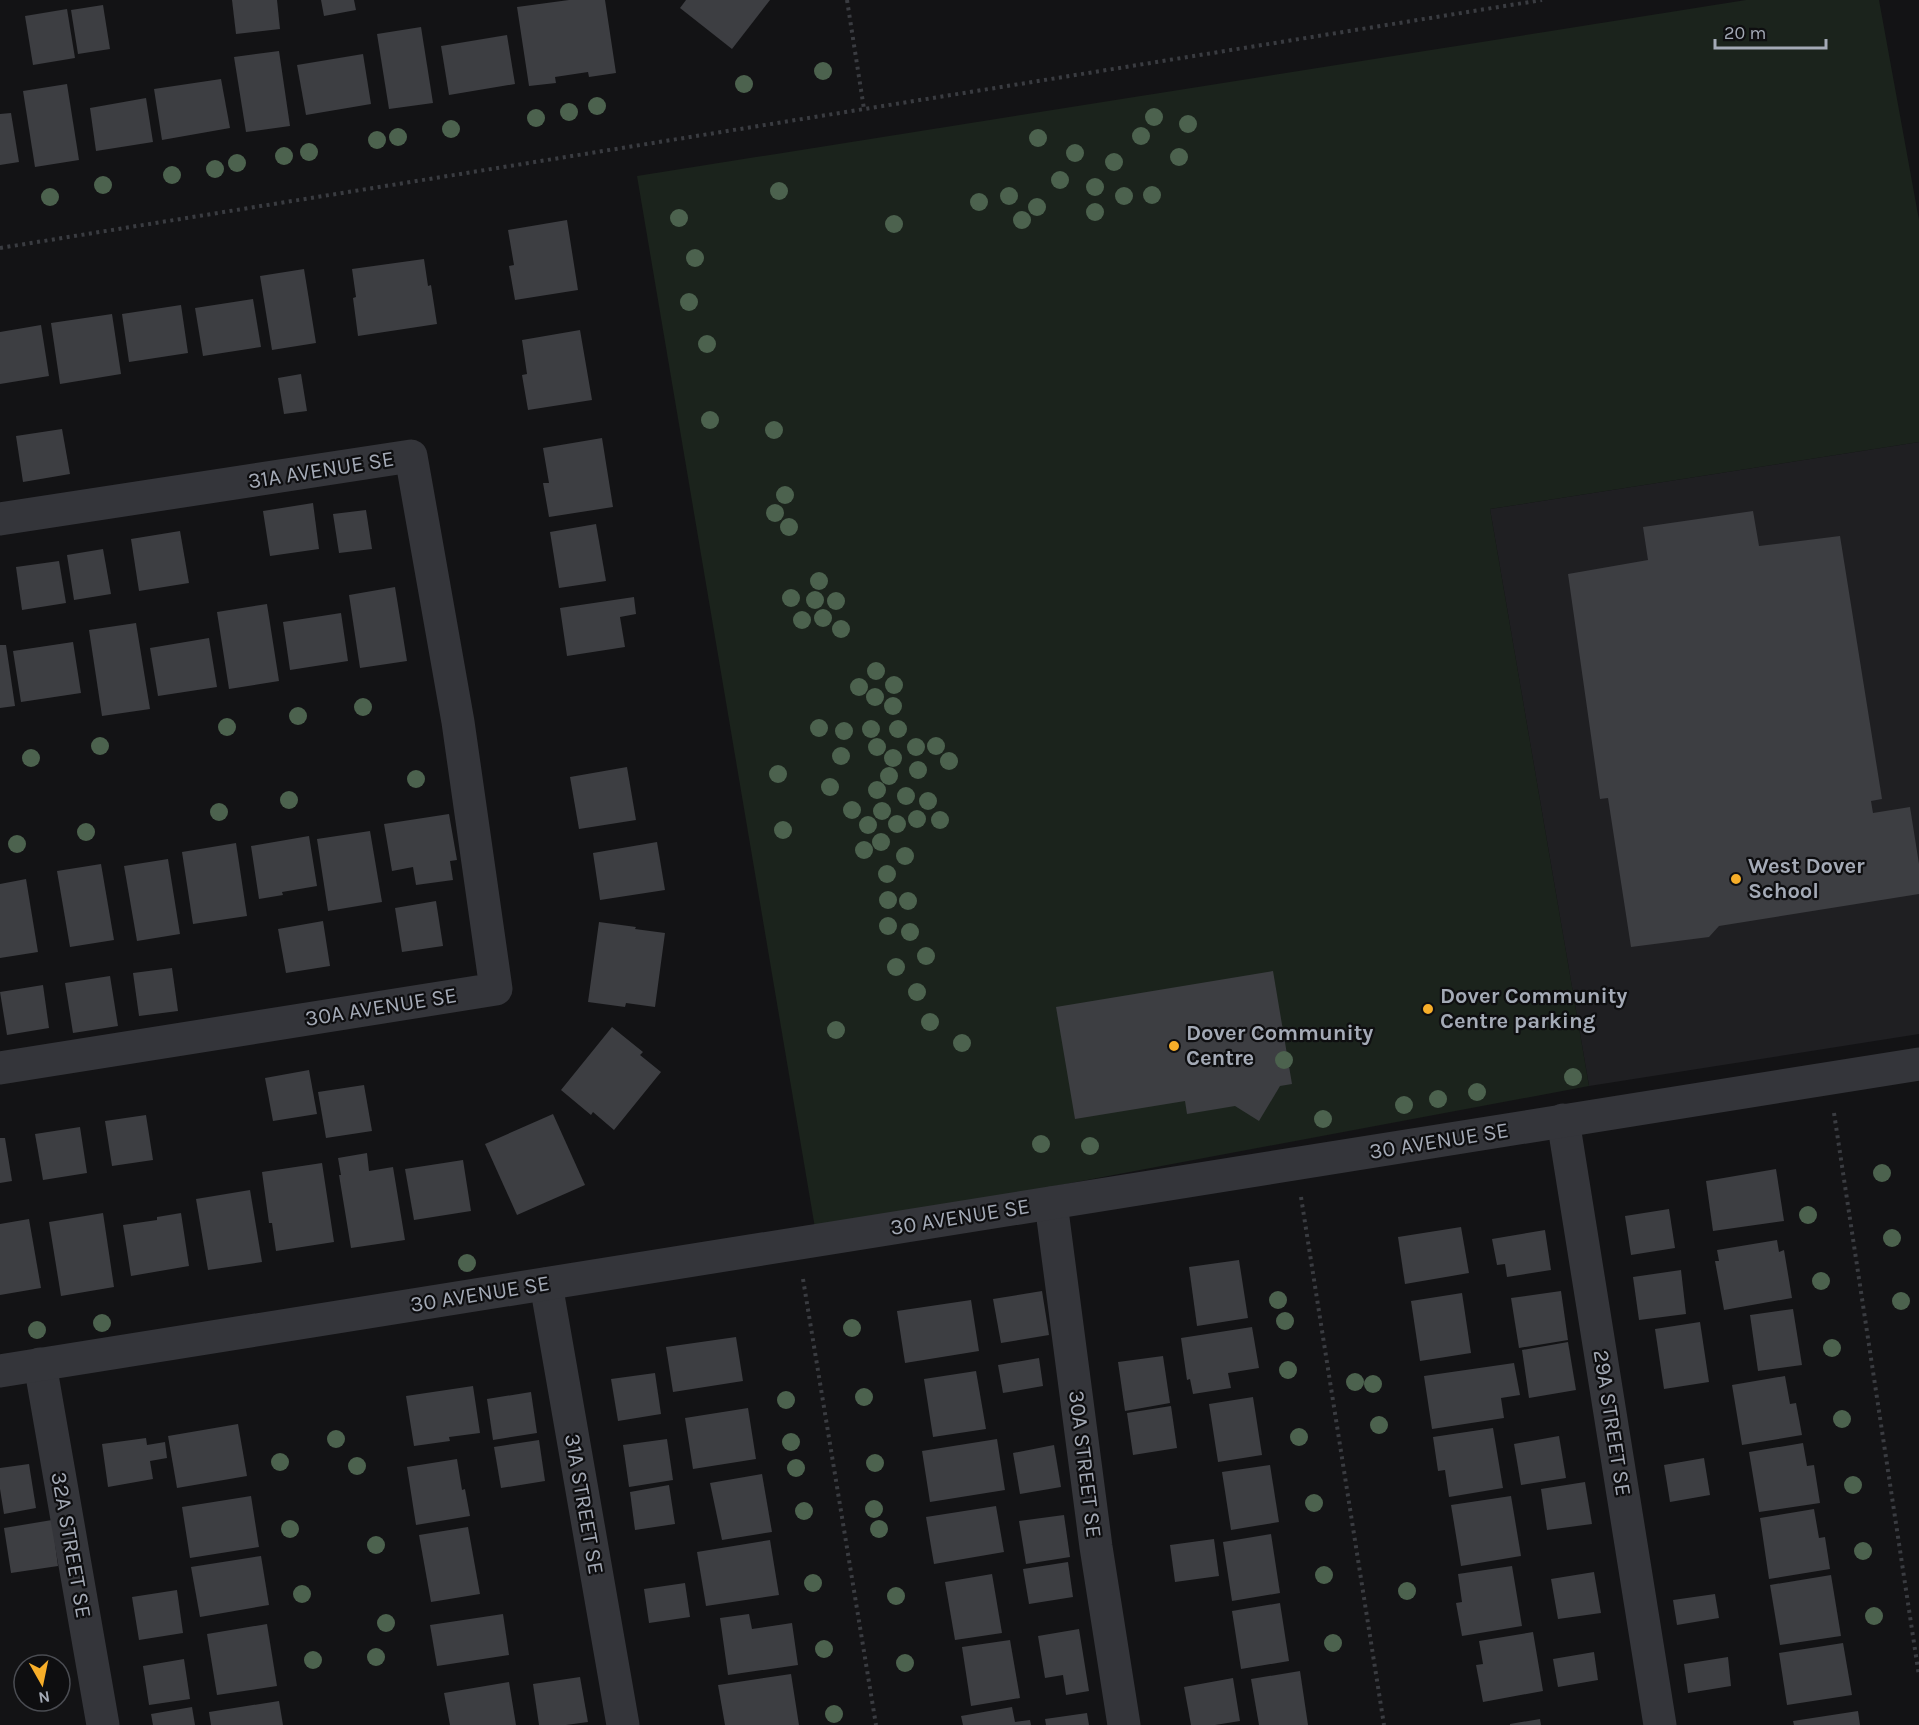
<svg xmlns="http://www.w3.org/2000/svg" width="1919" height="1725" viewBox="0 0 1919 1725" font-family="Karla,sans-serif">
<rect width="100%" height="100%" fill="#131315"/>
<polygon fill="#1f1f22" points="1919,442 1919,1034 1589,1086 1490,509"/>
<polygon fill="#1b231c" points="1746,0 1879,0 1919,220 1919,442 1490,509 1589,1086 1023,1192 815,1228 637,176"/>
<g fill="#3d3e42">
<polygon points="232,0 277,0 280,29 236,34"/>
<polygon points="321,0 354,0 356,10 324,16"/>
<polygon points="569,0 605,0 616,73 589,77 588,72 555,77 556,83 529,86 517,7"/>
<polygon points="686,0 770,0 732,49 680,8"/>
<polygon points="103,5 110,49 78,54 71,10"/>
<polygon points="67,9 75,58 33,65 25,16"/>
<polygon points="421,27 433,103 389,109 377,34"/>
<polygon points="507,35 515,84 449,95 441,46"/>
<polygon points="279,51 290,126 246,132 234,57"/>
<polygon points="363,54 371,104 306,115 297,65"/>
<polygon points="221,79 230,128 162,140 154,89"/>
<polygon points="67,84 79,160 35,167 23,91"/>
<polygon points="146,98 153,142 96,151 90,108"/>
<polygon points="11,113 19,162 0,165 0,114"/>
<polygon points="567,220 578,290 515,300 509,266 514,265 508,230"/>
<polygon points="424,259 428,286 431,285 437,324 358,336 353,298 356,297 352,269"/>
<polygon points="304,269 316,343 272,350 260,276"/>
<polygon points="253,299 261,347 203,356 195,308"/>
<polygon points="181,305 188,353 129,362 122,314"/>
<polygon points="112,314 121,374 60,384 51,323"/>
<polygon points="41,325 49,376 0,384 0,332"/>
<polygon points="580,330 592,400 528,410 522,375 527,374 522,340"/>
<polygon points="301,374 307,411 284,414 278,378"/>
<polygon points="62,429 70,474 23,482 16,436"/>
<polygon points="602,438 613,507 549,517 543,483 549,483 543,448"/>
<polygon points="313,503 319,549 270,556 263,511"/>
<polygon points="366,510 372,549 339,553 333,514"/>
<polygon points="1753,511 1759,546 1840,536 1882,799 1871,801 1873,813 1910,807 1919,864 1919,894 1719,926 1709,937 1631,947 1608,798 1600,799 1568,574 1648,560 1643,527"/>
<polygon points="596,524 606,581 559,588 550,532"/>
<polygon points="180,531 189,583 139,591 131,539"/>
<polygon points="103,549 111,594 74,600 67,555"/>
<polygon points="59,561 66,603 22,610 16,567"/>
<polygon points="395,587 407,661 360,668 349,595"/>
<polygon points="634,597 636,614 620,617 625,647 567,656 560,608"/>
<polygon points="267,604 279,681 229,689 217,612"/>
<polygon points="341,613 348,661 290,670 283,622"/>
<polygon points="136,623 150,709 102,716 89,630"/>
<polygon points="209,638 217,687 158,696 150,648"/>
<polygon points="73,642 81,693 21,702 13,651"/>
<polygon points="0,645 6,645 15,706 0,708"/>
<polygon points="627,767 636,820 579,829 570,777"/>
<polygon points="449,814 457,860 450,861 453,880 416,885 413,867 392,871 384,824"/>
<polygon points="370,831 382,902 328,911 317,839"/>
<polygon points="309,836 317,886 282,892 283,895 259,899 251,846"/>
<polygon points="657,842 665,890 600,900 593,853"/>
<polygon points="236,843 247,916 193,924 182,852"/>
<polygon points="168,859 180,934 137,941 124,866"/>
<polygon points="101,864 114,940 70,947 57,871"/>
<polygon points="26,879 38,952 0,958 0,884"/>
<polygon points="436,901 443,946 402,952 395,908"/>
<polygon points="323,921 330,966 286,973 278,929"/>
<polygon points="599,922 636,927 635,929 665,933 655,1007 626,1003 625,1007 588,1002"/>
<polygon points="172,968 178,1011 139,1016 133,973"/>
<polygon points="1273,971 1292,1084 1280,1086 1259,1121 1235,1106 1187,1114 1185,1101 1075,1119 1056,1007"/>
<polygon points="110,976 118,1026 73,1033 65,983"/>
<polygon points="43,985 49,1028 7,1035 0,992"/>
<polygon points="612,1027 643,1052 640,1055 661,1072 614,1130 593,1112 591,1115 561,1090"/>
<polygon points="309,1070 317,1114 273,1121 265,1078"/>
<polygon points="364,1085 372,1131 326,1138 318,1092"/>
<polygon points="553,1114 585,1185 517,1215 485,1144"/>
<polygon points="146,1115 153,1160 112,1166 105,1121"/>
<polygon points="80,1127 87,1173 43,1180 35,1134"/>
<polygon points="0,1138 5,1138 12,1181 0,1183"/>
<polygon points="367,1153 369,1171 393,1167 405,1240 351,1248 339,1175 341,1175 338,1158"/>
<polygon points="463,1160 471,1211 414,1220 405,1169"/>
<polygon points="322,1163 334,1242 276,1251 272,1223 269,1223 262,1172"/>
<polygon points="1776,1169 1784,1221 1713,1231 1706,1181"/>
<polygon points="250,1190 262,1262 208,1270 196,1199"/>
<polygon points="1669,1209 1675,1248 1631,1255 1625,1216"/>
<polygon points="103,1213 114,1287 61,1296 49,1222"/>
<polygon points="181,1213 189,1266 131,1276 123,1225 157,1220 157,1217"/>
<polygon points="29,1219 41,1288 0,1295 0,1224"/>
<polygon points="1461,1227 1469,1273 1405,1284 1398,1237"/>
<polygon points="1545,1230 1551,1270 1507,1277 1505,1264 1497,1265 1492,1239"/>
<polygon points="1777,1240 1779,1252 1784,1250 1792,1298 1724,1310 1715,1261 1719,1261 1717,1250"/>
<polygon points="1239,1260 1248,1318 1197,1326 1189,1267"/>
<polygon points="1681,1270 1686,1314 1639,1320 1633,1277"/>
<polygon points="1042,1291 1049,1335 1001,1343 993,1299"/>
<polygon points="1561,1291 1568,1340 1519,1348 1511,1298"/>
<polygon points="1462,1293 1471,1353 1420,1361 1411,1301"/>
<polygon points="971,1300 979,1351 905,1363 897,1311"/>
<polygon points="1793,1309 1802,1365 1758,1371 1750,1315"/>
<polygon points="1700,1322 1709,1382 1664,1389 1655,1329"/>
<polygon points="1252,1327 1259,1368 1228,1373 1231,1388 1193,1394 1190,1379 1187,1380 1181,1338"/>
<polygon points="736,1337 743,1381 673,1392 666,1347"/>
<polygon points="1568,1342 1576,1390 1529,1398 1522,1350"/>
<polygon points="1163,1356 1170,1403 1125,1411 1118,1362"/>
<polygon points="1039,1358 1043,1386 1003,1393 998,1365"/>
<polygon points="1514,1363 1520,1395 1501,1398 1504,1418 1432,1429 1424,1376"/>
<polygon points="976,1371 986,1429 933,1437 924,1379"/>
<polygon points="655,1373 661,1414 618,1421 611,1379"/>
<polygon points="1785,1376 1790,1404 1796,1403 1802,1435 1742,1445 1732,1385"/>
<polygon points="473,1386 480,1433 449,1437 450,1441 414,1446 406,1396"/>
<polygon points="531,1392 537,1433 493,1440 487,1399"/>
<polygon points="1253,1397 1262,1455 1218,1462 1209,1404"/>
<polygon points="1171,1406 1177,1448 1133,1455 1127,1413"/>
<polygon points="748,1408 756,1459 693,1469 685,1418"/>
<polygon points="238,1424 247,1476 177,1488 168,1436"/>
<polygon points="1493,1428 1503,1488 1449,1497 1445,1470 1438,1471 1433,1437"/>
<polygon points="1559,1436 1566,1478 1521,1485 1514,1444"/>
<polygon points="146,1438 147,1445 165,1442 167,1458 150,1461 153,1479 108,1487 102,1444"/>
<polygon points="667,1439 673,1480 629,1487 623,1445"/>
<polygon points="997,1439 1005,1490 930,1502 922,1451"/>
<polygon points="539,1440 545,1481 501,1488 494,1447"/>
<polygon points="1803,1443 1807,1466 1814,1465 1820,1503 1759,1512 1749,1452"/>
<polygon points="1054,1445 1061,1487 1020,1494 1013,1453"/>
<polygon points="1704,1458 1710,1495 1670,1502 1664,1465"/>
<polygon points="457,1459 462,1490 465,1489 470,1516 416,1525 407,1467"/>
<polygon points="29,1464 36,1508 4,1514 0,1489 0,1468"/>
<polygon points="1270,1465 1279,1522 1231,1530 1222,1472"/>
<polygon points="762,1474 772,1532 722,1540 710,1483"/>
<polygon points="1585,1482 1592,1524 1547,1530 1541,1489"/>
<polygon points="669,1485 675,1524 635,1530 630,1492"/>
<polygon points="251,1496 259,1547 190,1558 182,1507"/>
<polygon points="1511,1496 1521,1556 1461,1566 1451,1505"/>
<polygon points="996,1506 1004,1552 934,1564 926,1517"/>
<polygon points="1814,1509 1819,1538 1825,1537 1830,1569 1769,1579 1760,1518"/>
<polygon points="1064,1515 1070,1557 1026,1564 1019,1521"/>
<polygon points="52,1520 58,1566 11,1573 4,1528"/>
<polygon points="468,1527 480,1594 431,1602 419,1535"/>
<polygon points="1271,1534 1280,1593 1232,1601 1223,1542"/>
<polygon points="1214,1539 1219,1576 1175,1582 1170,1545"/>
<polygon points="770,1540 779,1595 706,1606 697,1552"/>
<polygon points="261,1556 269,1605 200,1617 191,1567"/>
<polygon points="1068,1562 1073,1597 1029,1604 1023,1569"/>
<polygon points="1512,1566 1522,1626 1462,1636 1456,1603 1462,1602 1458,1574"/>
<polygon points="1594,1572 1601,1613 1558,1619 1551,1579"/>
<polygon points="992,1574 1002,1633 955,1640 945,1582"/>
<polygon points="1831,1575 1841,1636 1780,1645 1770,1585"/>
<polygon points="685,1583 690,1617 649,1623 644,1589"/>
<polygon points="177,1590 183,1633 139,1640 132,1597"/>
<polygon points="1715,1594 1719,1618 1677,1625 1673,1600"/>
<polygon points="1280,1603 1289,1661 1241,1669 1232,1611"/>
<polygon points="503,1614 509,1655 437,1666 430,1625"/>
<polygon points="749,1614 752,1629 792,1623 798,1665 728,1675 720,1618"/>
<polygon points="267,1624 277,1686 217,1695 207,1634"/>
<polygon points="1079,1629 1089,1691 1066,1695 1063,1675 1045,1678 1038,1636"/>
<polygon points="1533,1632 1543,1691 1483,1702 1476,1665 1483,1664 1479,1641"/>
<polygon points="1010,1640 1020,1698 971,1706 962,1647"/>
<polygon points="1843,1643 1852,1695 1787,1705 1779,1653"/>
<polygon points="1594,1652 1598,1680 1558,1687 1553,1659"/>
<polygon points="1728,1657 1731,1686 1688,1693 1684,1664"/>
<polygon points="184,1659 190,1699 149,1705 143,1666"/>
<polygon points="1300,1671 1308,1725 1259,1725 1251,1679"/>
<polygon points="791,1674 799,1725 725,1725 718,1685"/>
<polygon points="580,1677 588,1722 566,1725 539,1725 533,1684"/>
<polygon points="1233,1678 1240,1721 1215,1725 1191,1725 1184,1687"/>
<polygon points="509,1682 516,1725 450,1725 444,1693"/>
<polygon points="279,1701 283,1725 211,1725 209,1712"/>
<polygon points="192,1707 195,1725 153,1725 151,1714"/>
<polygon points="1012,1707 1015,1722 1030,1720 1031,1725 963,1725 961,1716"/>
<polygon points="1858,1711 1860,1725 1794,1725 1793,1721"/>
<polygon points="1087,1713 1089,1725 1046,1725 1045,1719"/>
<polygon points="1540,1719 1541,1725 1510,1725 1510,1724"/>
</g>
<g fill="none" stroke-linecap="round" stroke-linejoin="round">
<g stroke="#3a3c41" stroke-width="4" stroke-dasharray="3 4.5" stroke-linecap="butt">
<polyline points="847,0 864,109"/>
<polyline points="0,248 1542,0"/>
<polyline points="1834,1113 1919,1676"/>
<polyline points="1301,1197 1384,1725"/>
<polyline points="803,1279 876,1725"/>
</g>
<g stroke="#34353a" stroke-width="33">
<polyline points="0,519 411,456 458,722 496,989 0,1068"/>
<polyline points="1563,1120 1660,1725"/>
<polyline points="1051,1203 1096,1547 1124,1725"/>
<polyline points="546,1284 623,1725"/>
<polyline points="40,1364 103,1725"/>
<polyline points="0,1371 1919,1064"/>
</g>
</g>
<g fill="#4c624e">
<circle cx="823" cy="71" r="9"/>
<circle cx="744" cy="84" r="9"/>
<circle cx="597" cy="106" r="9"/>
<circle cx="569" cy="112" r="9"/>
<circle cx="1154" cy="117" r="9"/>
<circle cx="536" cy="118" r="9"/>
<circle cx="1188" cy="124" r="9"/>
<circle cx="451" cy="129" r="9"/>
<circle cx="1141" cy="136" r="9"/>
<circle cx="398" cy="137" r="9"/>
<circle cx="1038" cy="138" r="9"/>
<circle cx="377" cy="140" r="9"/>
<circle cx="309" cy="152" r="9"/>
<circle cx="1075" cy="153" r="9"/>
<circle cx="284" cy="156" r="9"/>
<circle cx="1179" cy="157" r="9"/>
<circle cx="1114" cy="162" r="9"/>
<circle cx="237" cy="163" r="9"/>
<circle cx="215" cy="169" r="9"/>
<circle cx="172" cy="175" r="9"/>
<circle cx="1060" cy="180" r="9"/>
<circle cx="103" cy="185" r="9"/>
<circle cx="1095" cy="187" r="9"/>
<circle cx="779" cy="191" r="9"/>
<circle cx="1152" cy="195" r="9"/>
<circle cx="1009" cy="196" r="9"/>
<circle cx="1124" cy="196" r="9"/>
<circle cx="50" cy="197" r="9"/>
<circle cx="979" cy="202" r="9"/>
<circle cx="1037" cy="207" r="9"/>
<circle cx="1095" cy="212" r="9"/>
<circle cx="679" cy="218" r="9"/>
<circle cx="1022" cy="220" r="9"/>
<circle cx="894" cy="224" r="9"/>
<circle cx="695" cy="258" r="9"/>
<circle cx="689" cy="302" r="9"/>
<circle cx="707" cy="344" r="9"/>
<circle cx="710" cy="420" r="9"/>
<circle cx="774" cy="430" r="9"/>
<circle cx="785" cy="495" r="9"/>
<circle cx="775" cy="513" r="9"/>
<circle cx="789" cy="527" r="9"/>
<circle cx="819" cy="581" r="9"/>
<circle cx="791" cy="598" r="9"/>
<circle cx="815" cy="600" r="9"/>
<circle cx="836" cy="601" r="9"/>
<circle cx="823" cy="618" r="9"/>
<circle cx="802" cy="620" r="9"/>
<circle cx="841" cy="629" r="9"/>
<circle cx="876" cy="671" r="9"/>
<circle cx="894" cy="685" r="9"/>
<circle cx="859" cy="687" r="9"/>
<circle cx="875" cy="697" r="9"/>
<circle cx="893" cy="706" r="9"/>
<circle cx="363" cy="707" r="9"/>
<circle cx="298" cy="716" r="9"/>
<circle cx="227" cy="727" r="9"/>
<circle cx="819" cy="728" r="9"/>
<circle cx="871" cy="729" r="9"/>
<circle cx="898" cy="729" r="9"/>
<circle cx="844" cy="731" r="9"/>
<circle cx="100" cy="746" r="9"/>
<circle cx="936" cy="746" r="9"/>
<circle cx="877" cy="747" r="9"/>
<circle cx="916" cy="747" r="9"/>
<circle cx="841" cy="756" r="9"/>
<circle cx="31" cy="758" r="9"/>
<circle cx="893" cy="758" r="9"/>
<circle cx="949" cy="761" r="9"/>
<circle cx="918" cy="770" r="9"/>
<circle cx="778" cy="774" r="9"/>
<circle cx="889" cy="776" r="9"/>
<circle cx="416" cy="779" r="9"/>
<circle cx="830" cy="787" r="9"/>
<circle cx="877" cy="790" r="9"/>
<circle cx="906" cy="796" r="9"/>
<circle cx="289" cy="800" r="9"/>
<circle cx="928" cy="801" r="9"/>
<circle cx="852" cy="810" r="9"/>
<circle cx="882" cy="811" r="9"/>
<circle cx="219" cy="812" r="9"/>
<circle cx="917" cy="819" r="9"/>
<circle cx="940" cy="820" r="9"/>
<circle cx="897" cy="824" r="9"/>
<circle cx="868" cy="825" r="9"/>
<circle cx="783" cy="830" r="9"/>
<circle cx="86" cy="832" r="9"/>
<circle cx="881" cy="842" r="9"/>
<circle cx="17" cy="844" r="9"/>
<circle cx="864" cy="850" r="9"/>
<circle cx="905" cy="856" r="9"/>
<circle cx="887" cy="874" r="9"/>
<circle cx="888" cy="900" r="9"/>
<circle cx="908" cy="901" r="9"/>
<circle cx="888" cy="926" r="9"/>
<circle cx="910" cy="932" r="9"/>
<circle cx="926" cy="956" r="9"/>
<circle cx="896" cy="967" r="9"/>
<circle cx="917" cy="992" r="9"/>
<circle cx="930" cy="1022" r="9"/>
<circle cx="836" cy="1030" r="9"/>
<circle cx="962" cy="1043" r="9"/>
<circle cx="1284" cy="1060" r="9"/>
<circle cx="1573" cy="1077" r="9"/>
<circle cx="1477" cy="1092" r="9"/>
<circle cx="1438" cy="1099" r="9"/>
<circle cx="1404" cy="1105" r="9"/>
<circle cx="1323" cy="1119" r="9"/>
<circle cx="1041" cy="1144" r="9"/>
<circle cx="1090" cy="1146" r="9"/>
<circle cx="1882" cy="1173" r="9"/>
<circle cx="1808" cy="1215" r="9"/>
<circle cx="1892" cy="1238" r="9"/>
<circle cx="467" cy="1263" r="9"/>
<circle cx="1821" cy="1281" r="9"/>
<circle cx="1278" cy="1300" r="9"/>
<circle cx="1901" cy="1301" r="9"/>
<circle cx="1285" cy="1321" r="9"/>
<circle cx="102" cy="1323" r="9"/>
<circle cx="852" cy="1328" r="9"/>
<circle cx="37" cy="1330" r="9"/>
<circle cx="1832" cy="1348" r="9"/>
<circle cx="1288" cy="1370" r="9"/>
<circle cx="1355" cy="1382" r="9"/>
<circle cx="1373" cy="1384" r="9"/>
<circle cx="864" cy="1397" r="9"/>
<circle cx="786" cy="1400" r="9"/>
<circle cx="1842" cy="1419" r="9"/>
<circle cx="1379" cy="1425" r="9"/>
<circle cx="1299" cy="1437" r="9"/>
<circle cx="336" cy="1439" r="9"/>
<circle cx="791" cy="1442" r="9"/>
<circle cx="280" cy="1462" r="9"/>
<circle cx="875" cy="1463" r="9"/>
<circle cx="357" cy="1466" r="9"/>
<circle cx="796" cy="1468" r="9"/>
<circle cx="1853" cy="1485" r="9"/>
<circle cx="1314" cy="1503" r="9"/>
<circle cx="874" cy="1509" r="9"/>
<circle cx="804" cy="1511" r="9"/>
<circle cx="290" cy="1529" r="9"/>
<circle cx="879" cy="1529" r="9"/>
<circle cx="376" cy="1545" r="9"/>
<circle cx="1863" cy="1551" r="9"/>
<circle cx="1324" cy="1575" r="9"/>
<circle cx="813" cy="1583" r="9"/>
<circle cx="1407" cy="1591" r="9"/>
<circle cx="302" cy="1594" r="9"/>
<circle cx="896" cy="1596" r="9"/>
<circle cx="1874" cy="1616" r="9"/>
<circle cx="386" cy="1623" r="9"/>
<circle cx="1333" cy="1643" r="9"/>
<circle cx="824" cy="1649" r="9"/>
<circle cx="376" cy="1657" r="9"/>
<circle cx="313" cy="1660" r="9"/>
<circle cx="905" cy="1663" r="9"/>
<circle cx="834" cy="1714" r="9"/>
</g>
<g fill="#f7ae29" stroke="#0e0e10" stroke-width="2">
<circle cx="1736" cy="879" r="6"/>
<circle cx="1428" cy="1009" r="6"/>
<circle cx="1174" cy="1046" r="6"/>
</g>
<g text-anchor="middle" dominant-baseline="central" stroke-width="4.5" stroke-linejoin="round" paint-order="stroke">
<g font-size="22" fill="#a4aab6" stroke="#0e0e10">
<text transform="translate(321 470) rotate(-9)">31A AVENUE SE</text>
<text transform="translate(381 1007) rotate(-9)">30A AVENUE SE</text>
<text transform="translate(1439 1141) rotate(-9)">30 AVENUE SE</text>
<text transform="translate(960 1217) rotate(-9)">30 AVENUE SE</text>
<text transform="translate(480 1294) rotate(-9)">30 AVENUE SE</text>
<text transform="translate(1612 1423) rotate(81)">29A STREET SE</text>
<text transform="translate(1085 1464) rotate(83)">30A STREET SE</text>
<text transform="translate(584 1504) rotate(80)">31A STREET SE</text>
<text transform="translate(71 1545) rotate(80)">32A STREET SE</text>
</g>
<g font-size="22" font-weight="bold" fill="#a4aab6" stroke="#0e0e10" text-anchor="start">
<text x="1748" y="866">West Dover<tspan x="1748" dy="25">School</tspan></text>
<text x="1440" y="996">Dover Community<tspan x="1440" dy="25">Centre parking</tspan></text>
<text x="1186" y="1033">Dover Community<tspan x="1186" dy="25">Centre</tspan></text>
</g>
</g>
<g transform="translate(42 1683) rotate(171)"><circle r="28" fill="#0e0e10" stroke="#4a4c52" stroke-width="1.5"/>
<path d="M0-4.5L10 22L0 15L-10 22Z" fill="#f7ae29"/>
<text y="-9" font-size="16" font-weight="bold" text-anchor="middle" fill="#a4aab6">N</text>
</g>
<path d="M1715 39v9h111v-9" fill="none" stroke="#a4aab6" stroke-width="3"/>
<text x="1724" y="39" font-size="18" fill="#a4aab6" stroke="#0e0e10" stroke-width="4.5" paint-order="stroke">20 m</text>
</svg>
